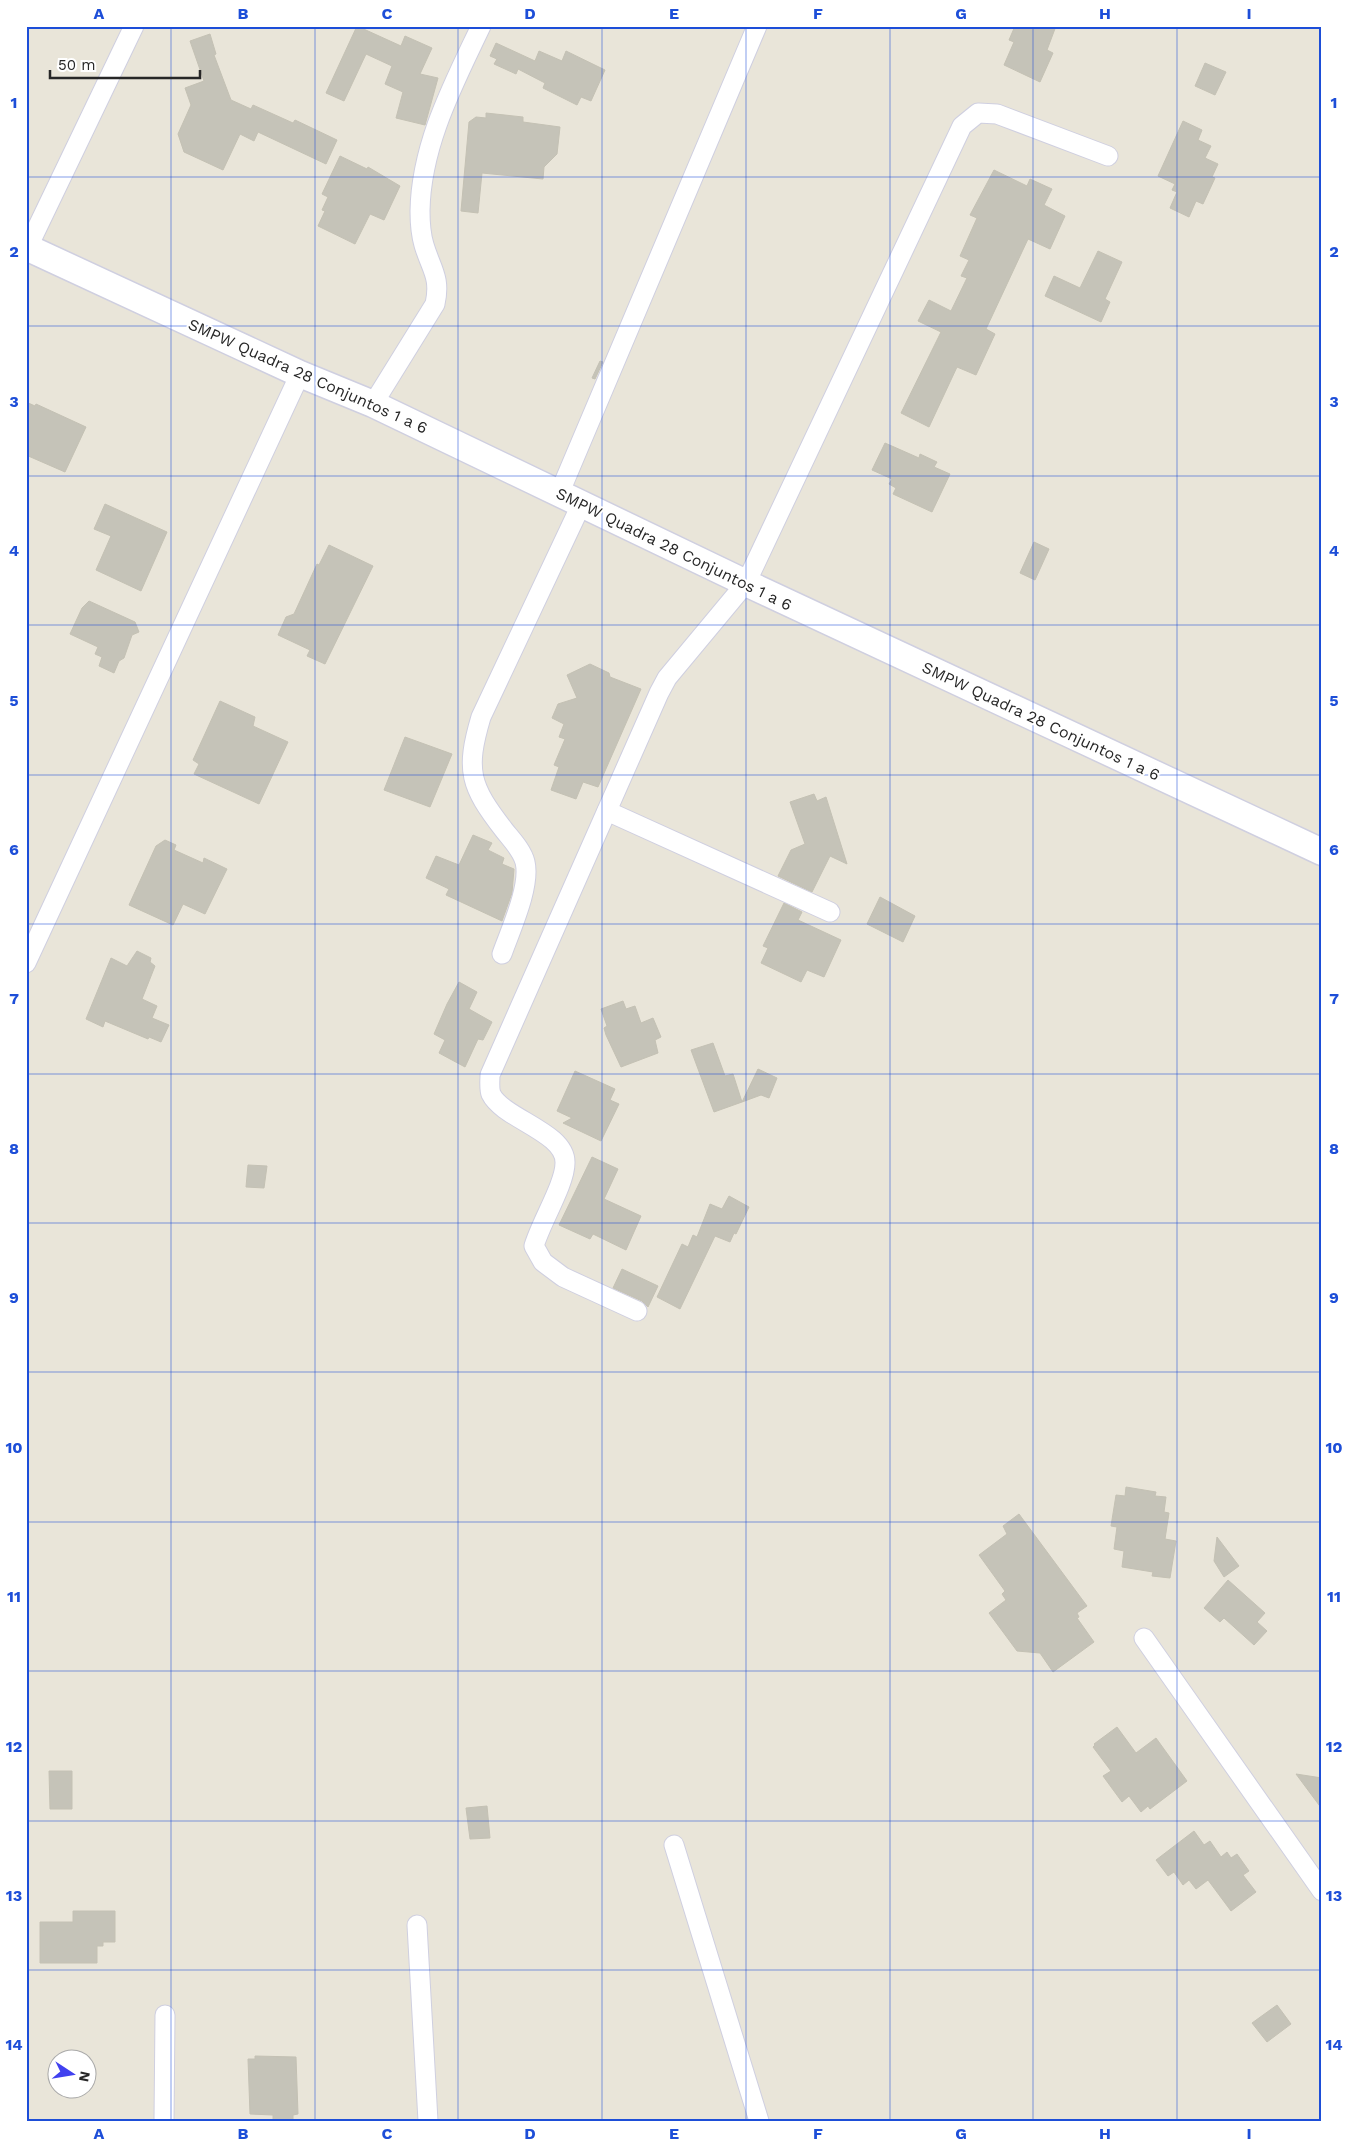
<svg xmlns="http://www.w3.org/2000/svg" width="1348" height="2147" viewBox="0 0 1348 2147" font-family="'Work Sans',sans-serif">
<rect width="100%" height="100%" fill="#e9e5d9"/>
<g fill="#c5c3b8" stroke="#c4c1b4">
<polygon points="357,26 401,46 405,36 432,48 420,74 438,78 425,125 396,118 403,92 385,84 392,66 366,54 344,101 326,93"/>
<polygon points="1015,26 1056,26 1047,50 1053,53 1040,82 1004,65 1014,42 1009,40"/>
<polygon points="210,34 216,54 214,55 231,100 251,109 253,105 293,123 295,120 337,140 326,164 258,132 254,141 240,134 223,170 184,152 178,134 191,105 185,88 204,81 190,41"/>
<polygon points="496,43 535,61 539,51 562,61 566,51 605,70 591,101 581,97 577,105 543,88 545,83 518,69 516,74 494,64 497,59 490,56"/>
<polygon points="1205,63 1226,72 1215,95 1195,86"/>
<polygon points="486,113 523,117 523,122 560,127 557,154 544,167 543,179 482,173 478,213 461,211 469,122 476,117 486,118"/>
<polygon points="1183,121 1202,130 1198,140 1211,146 1205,158 1218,164 1212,177 1215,178 1203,204 1196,201 1189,217 1170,208 1177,192 1172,190 1175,184 1158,176"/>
<polygon points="340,156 367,169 368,167 400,186 384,220 370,214 355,244 318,226 325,211 322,210 328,197 322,194"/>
<polygon points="994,170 1027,186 1030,179 1052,189 1044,205 1065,216 1050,249 1028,239 986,329 995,334 976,375 957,367 929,427 901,413 941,332 918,321 929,300 951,311 967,278 961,276 969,260 960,256 977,218 970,215"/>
<polygon points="1098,251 1122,262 1105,299 1110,302 1101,322 1045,296 1054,276 1080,288"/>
<polygon points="600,361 603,362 595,379 592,378"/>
<polygon points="26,402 35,406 36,404 86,427 65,472 26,455"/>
<polygon points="885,443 919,458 920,454 937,462 934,467 950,474 932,512 893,494 896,488 889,484 892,479 872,470"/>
<polygon points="105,504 167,532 141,591 96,570 111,536 94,529"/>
<polygon points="1034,542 1049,549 1035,580 1020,573"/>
<polygon points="329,545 373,566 325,664 307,656 310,650 278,635 286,617 294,614 317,564 319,565"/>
<polygon points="89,601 135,622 139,632 132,635 124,658 119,661 114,673 99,666 102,657 95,654 98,647 70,634 82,608"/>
<polygon points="590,664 609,673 610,677 641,689 598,787 583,782 576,799 551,790 559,767 554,765 565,739 559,737 564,724 552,718 558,704 577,698 567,675"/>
<polygon points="220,701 255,717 253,726 288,742 259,804 194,774 199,764 193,760"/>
<polygon points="405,737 452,754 430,807 384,790"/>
<polygon points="814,794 817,801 826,797 847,864 830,856 812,892 778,876 791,850 805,844 790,802"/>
<polygon points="473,835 492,843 488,850 504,858 502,864 514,869 512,893 502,921 446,895 449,889 426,878 436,856 459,865"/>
<polygon points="165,840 176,845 174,850 203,863 204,858 227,869 205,914 183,904 173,925 129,905 156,846"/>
<polygon points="880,897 915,916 903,942 867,924"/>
<polygon points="784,903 802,912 798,920 841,940 824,977 807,970 801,982 761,963 768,948 763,946"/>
<polygon points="137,951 151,958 150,962 155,966 142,999 157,1006 152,1018 169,1025 161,1042 149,1037 148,1039 105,1021 103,1027 86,1019 111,958 127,966"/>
<polygon points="459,982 477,992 469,1009 492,1022 483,1040 478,1039 465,1067 439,1053 445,1040 434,1034 447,1004"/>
<polygon points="623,1001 626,1009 635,1006 641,1023 653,1018 661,1037 655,1040 658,1053 621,1067 606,1035 604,1028 607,1026 601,1009"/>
<polygon points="713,1043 725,1076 733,1074 742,1102 758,1069 777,1078 769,1098 761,1095 742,1102 714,1112 691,1050"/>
<polygon points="575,1071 615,1089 610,1100 619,1104 601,1141 563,1123 572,1118 557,1111"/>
<polygon points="592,1157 618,1169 604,1199 641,1216 626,1250 593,1234 590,1239 559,1225"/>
<polygon points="248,1165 267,1166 264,1188 246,1187"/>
<polygon points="729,1196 749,1207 736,1234 734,1233 730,1242 715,1236 680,1309 657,1297 682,1244 688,1247 693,1235 697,1237 710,1204 722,1209"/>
<polygon points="622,1269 658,1286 648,1307 642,1301 613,1288"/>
<polygon points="1126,1487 1156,1492 1155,1496 1166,1497 1164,1512 1169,1513 1165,1539 1176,1541 1170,1578 1152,1576 1153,1572 1122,1567 1124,1551 1114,1549 1117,1527 1111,1526 1116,1495 1125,1496"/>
<polygon points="1019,1514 1087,1606 1077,1613 1079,1617 1077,1618 1094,1642 1053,1672 1040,1653 1017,1651 989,1613 1006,1600 1002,1594 1005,1591 979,1555 1007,1534 1003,1526"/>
<polygon points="1217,1537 1239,1566 1224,1577 1214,1561"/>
<polygon points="1228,1580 1265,1613 1257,1622 1267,1631 1254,1645 1224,1618 1220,1622 1204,1608"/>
<polygon points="1117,1727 1136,1753 1156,1738 1187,1781 1150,1809 1148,1806 1141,1812 1129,1796 1122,1802 1103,1776 1111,1771 1093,1747 1095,1745 1094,1744"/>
<polygon points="49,1771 72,1771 72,1809 50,1809"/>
<polygon points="1296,1774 1322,1778 1322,1809"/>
<polygon points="487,1806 490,1838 470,1839 466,1808"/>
<polygon points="1194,1831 1204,1845 1210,1841 1221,1857 1227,1852 1231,1858 1237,1854 1249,1871 1243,1875 1256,1892 1231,1911 1208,1880 1196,1889 1189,1880 1183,1885 1174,1872 1168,1876 1156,1860"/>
<polygon points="73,1911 115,1911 115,1942 103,1942 103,1946 97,1946 97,1963 40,1963 40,1922 73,1922"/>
<polygon points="1277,2005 1291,2024 1267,2042 1252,2023"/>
<polygon points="255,2056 296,2057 298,2114 293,2115 293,2121 273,2121 273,2115 250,2114 248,2059 255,2059"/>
</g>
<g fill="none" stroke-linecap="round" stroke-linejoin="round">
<defs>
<g id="street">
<polyline points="26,251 134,26"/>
<path d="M 373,404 L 435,304 C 441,277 431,269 424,245 C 421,235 420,222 420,211 C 421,145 453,85 481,26"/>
<polyline points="559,494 757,26"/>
<polyline points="607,811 830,912"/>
<path d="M 502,954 C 510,931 531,886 525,862 C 522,850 511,839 504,830 C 470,786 465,771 481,717 L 581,505"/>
<polyline points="26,963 300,374"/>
<path d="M 637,1311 L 563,1277 L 543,1262 L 534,1246 C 541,1222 565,1184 565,1163 C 566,1132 503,1119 491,1094 C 489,1089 490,1080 490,1075 L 659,693 L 667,678 L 746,583 L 962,126 L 978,113 L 997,114 L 1108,156"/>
<polyline points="1144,1638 1322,1891"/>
<polyline points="674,1845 759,2121"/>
<polyline points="417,1925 428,2121"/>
<polyline points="164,2121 165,2015"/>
</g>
<polyline id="secondary" points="26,247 300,374 373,404 746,583 1322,852"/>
</defs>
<use href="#street" stroke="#cfcfe0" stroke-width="21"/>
<use href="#secondary" stroke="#cfcfe0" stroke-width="29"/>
<use href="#street" stroke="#fff" stroke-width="19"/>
<use href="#secondary" stroke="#fff" stroke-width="26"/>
</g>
<path fill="none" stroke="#1d4ed8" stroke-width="1" stroke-opacity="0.55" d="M 171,26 L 171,2121M 315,26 L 315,2121M 458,26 L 458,2121M 602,26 L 602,2121M 746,26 L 746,2121M 890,26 L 890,2121M 1033,26 L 1033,2121M 1177,26 L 1177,2121M 26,177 L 1322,177M 26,326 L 1322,326M 26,476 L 1322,476M 26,625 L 1322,625M 26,775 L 1322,775M 26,924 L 1322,924M 26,1074 L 1322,1074M 26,1223 L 1322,1223M 26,1372 L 1322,1372M 26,1522 L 1322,1522M 26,1671 L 1322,1671M 26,1821 L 1322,1821M 26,1970 L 1322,1970"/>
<g text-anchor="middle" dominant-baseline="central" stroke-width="4" stroke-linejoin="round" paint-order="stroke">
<g font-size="16" fill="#272727" stroke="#fff">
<text transform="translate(308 376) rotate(24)">SMPW Quadra 28 Conjuntos 1 a 6</text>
<text transform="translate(674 549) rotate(26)">SMPW Quadra 28 Conjuntos 1 a 6</text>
<text transform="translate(1041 721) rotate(25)">SMPW Quadra 28 Conjuntos 1 a 6</text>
</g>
</g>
<rect width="1348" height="2147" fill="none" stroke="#ffffff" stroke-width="55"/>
<g transform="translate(72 2074) rotate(102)"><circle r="24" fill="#ffffff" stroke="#a9a9a9"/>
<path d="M0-4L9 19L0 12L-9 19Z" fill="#4141ef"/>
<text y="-8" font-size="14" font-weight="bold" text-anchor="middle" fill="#272727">N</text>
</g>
<path d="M50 70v8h150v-8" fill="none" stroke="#272727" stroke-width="2.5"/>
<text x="58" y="70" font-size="15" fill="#272727" stroke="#ffffff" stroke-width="4" paint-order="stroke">50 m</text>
<rect x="28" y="28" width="1292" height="2092" fill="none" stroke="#1d4ed8" stroke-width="2"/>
<g font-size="16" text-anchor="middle" font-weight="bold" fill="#1d4ed8">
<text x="99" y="19">A</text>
<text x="243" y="19">B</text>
<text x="387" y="19">C</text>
<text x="530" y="19">D</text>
<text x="674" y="19">E</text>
<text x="818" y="19">F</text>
<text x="961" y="19">G</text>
<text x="1105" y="19">H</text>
<text x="1249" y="19">I</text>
<text x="14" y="108">1</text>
<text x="1334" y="108">1</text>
<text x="14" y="257">2</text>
<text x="1334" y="257">2</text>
<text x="14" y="407">3</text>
<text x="1334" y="407">3</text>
<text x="14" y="556">4</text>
<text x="1334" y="556">4</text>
<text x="14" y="706">5</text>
<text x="1334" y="706">5</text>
<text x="14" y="855">6</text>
<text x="1334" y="855">6</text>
<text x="14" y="1004">7</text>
<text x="1334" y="1004">7</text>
<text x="14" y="1154">8</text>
<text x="1334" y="1154">8</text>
<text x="14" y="1303">9</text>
<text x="1334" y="1303">9</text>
<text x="14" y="1453">10</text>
<text x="1334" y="1453">10</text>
<text x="14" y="1602">11</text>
<text x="1334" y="1602">11</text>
<text x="14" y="1752">12</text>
<text x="1334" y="1752">12</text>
<text x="14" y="1901">13</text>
<text x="1334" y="1901">13</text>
<text x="14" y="2050">14</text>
<text x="1334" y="2050">14</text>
<text x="99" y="2139">A</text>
<text x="243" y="2139">B</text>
<text x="387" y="2139">C</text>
<text x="530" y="2139">D</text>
<text x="674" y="2139">E</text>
<text x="818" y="2139">F</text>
<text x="961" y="2139">G</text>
<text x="1105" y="2139">H</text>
<text x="1249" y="2139">I</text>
</g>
</svg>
